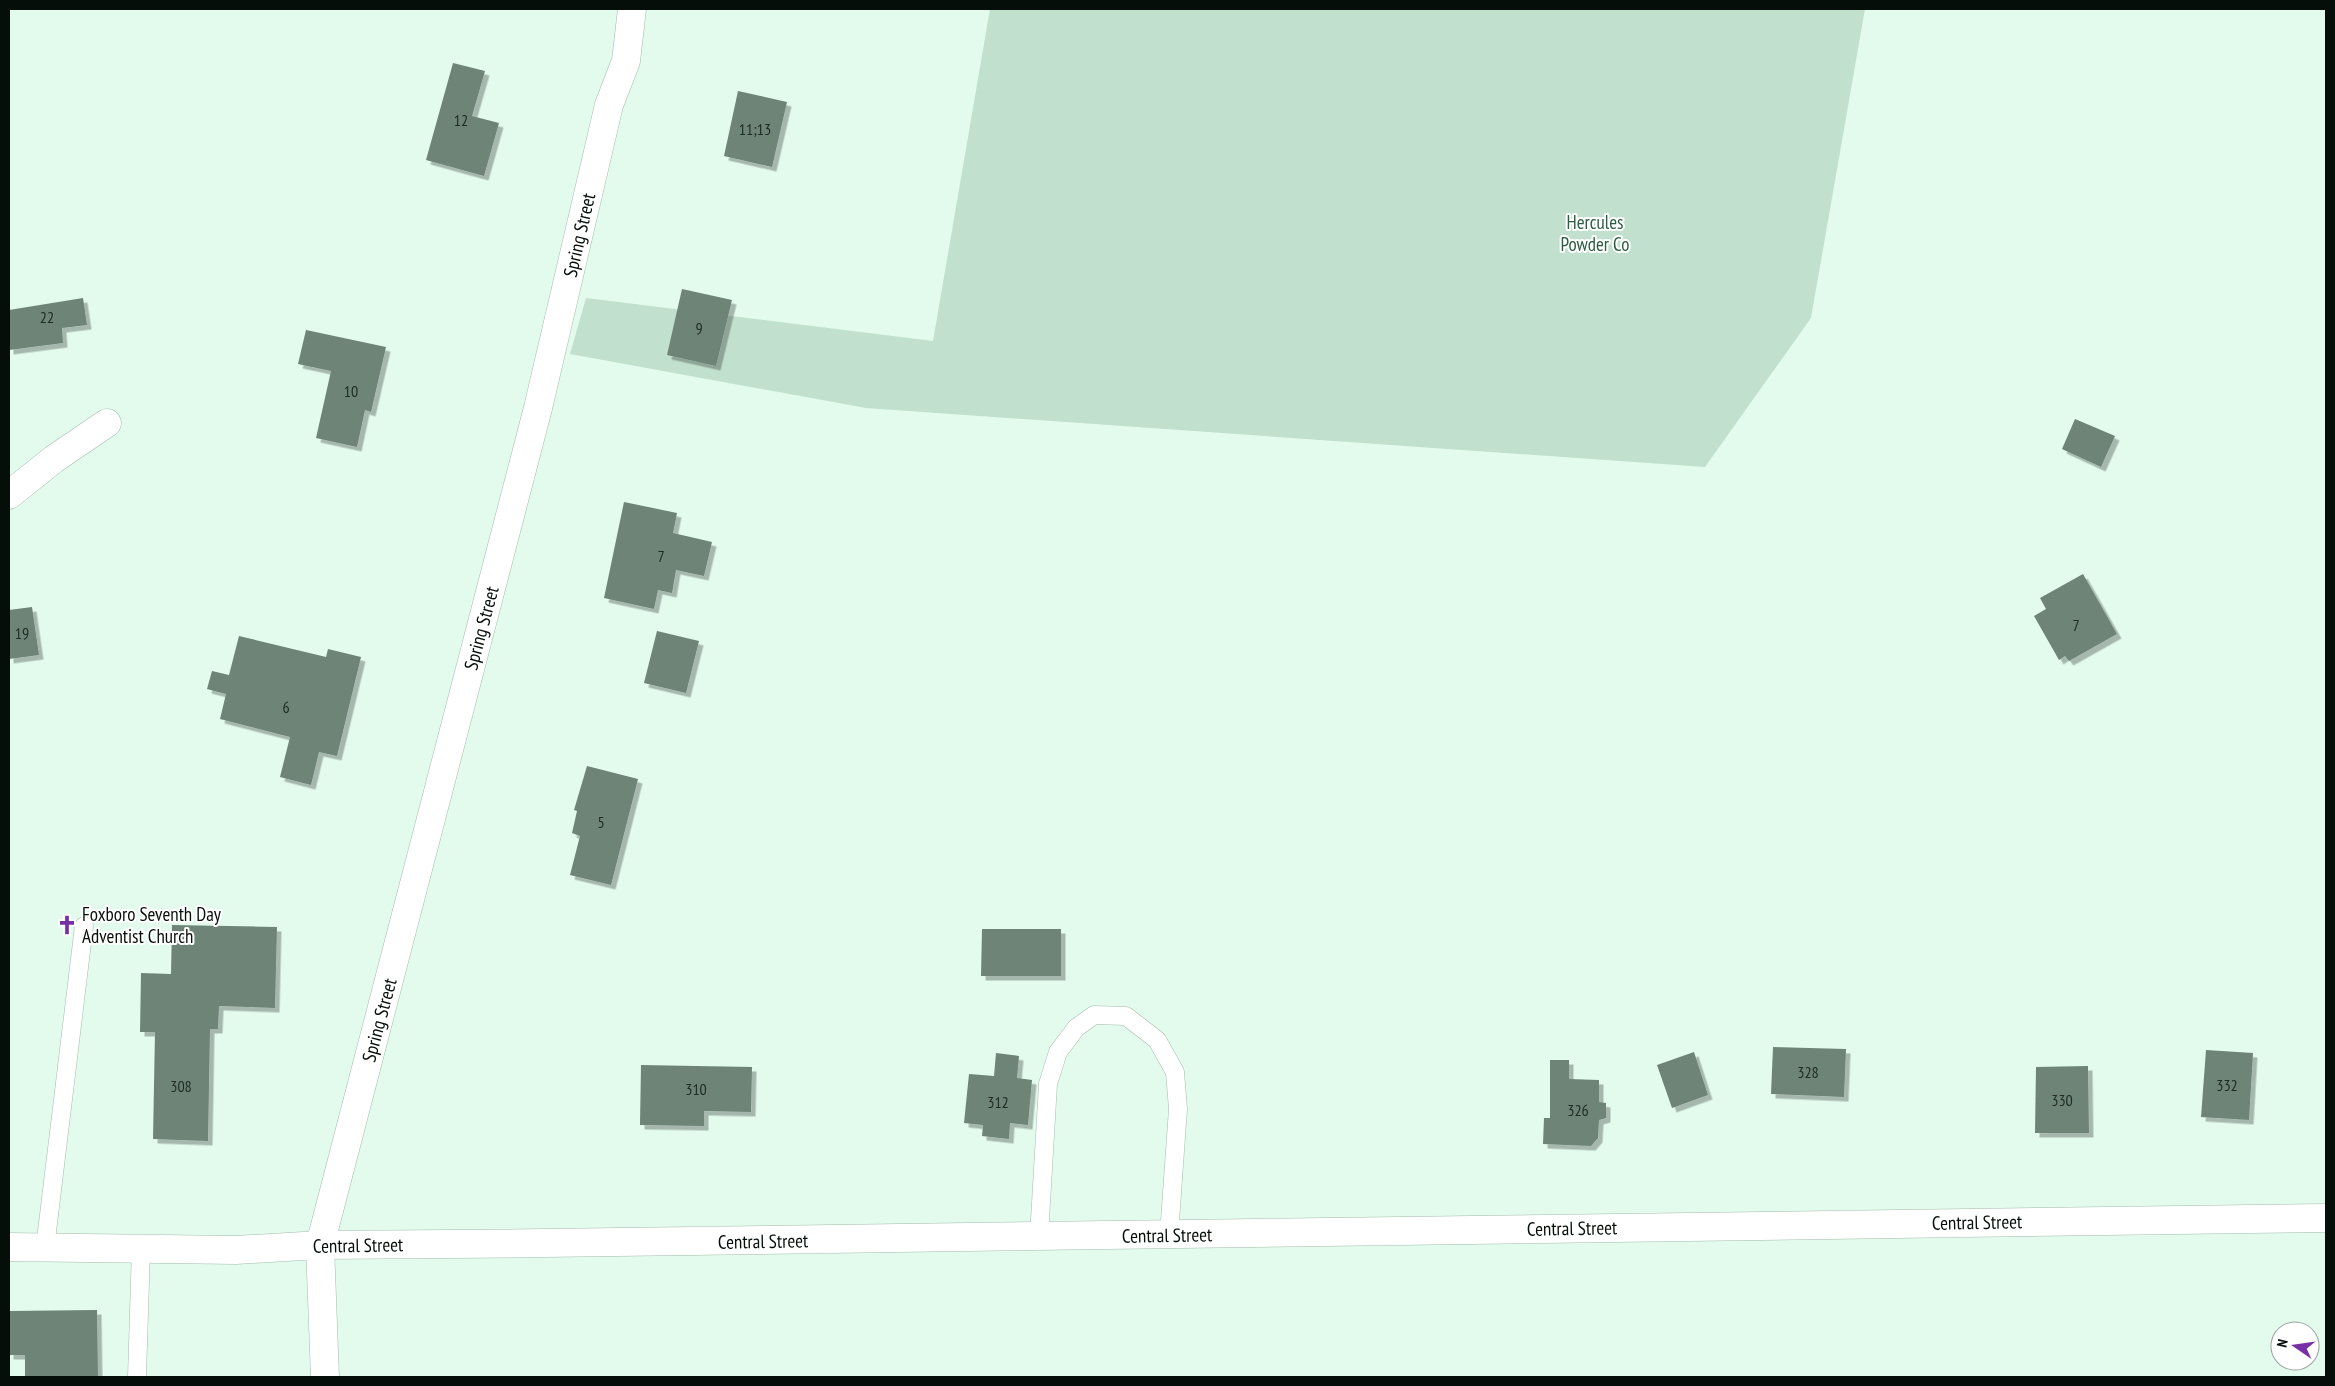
<svg xmlns="http://www.w3.org/2000/svg" width="2335" height="1386" viewBox="0 0 2335 1386" font-family="'PT Sans Narrow',sans-serif">
<defs>
<filter id="shadow"><feDropShadow dx="4.5" dy="4.5" stdDeviation="0" flood-color="#0004"/></filter>
</defs>
<rect width="100%" height="100%" fill="#e2fbec"/>
<polygon fill="#c2e0ce" points="990,9 1865,9 1811,318 1705,467 866,408 570,354 586,298 933,341"/>
<g fill="#6d8476" filter="url(#shadow)">
<polygon points="453,63 485,71 472,116 499,123 484,176 426,160"/>
<polygon points="738,91 787,102 772,167 724,156"/>
<polygon points="682,289 732,300 716,366 667,355"/>
<polygon points="83,298 87,325 62,328 63,343 9,350 9,310"/>
<polygon points="306,330 386,347 371,412 365,410 357,447 316,438 331,371 298,364"/>
<polygon points="2075,419 2115,436 2101,467 2062,449"/>
<polygon points="624,502 677,513 673,533 712,542 704,576 676,570 672,593 658,590 654,609 604,598"/>
<polygon points="2083,574 2117,634 2069,661 2065,656 2059,660 2034,616 2046,609 2040,598"/>
<polygon points="32,607 39,655 9,659 9,610"/>
<polygon points="657,631 699,641 686,693 644,683"/>
<polygon points="239,636 326,657 328,649 361,657 337,756 319,752 311,785 280,777 290,737 220,719 226,694 207,689 212,671 229,675"/>
<polygon points="587,766 638,779 611,885 570,875 580,836 572,833 577,811 574,810"/>
<polygon points="172,925 277,927 275,1008 219,1006 218,1029 210,1029 208,1141 153,1139 155,1032 140,1032 141,973 171,974"/>
<polygon points="982,929 1061,929 1061,976 981,976"/>
<polygon points="1773,1047 1846,1049 1844,1097 1771,1094"/>
<polygon points="2206,1050 2253,1053 2249,1120 2201,1117"/>
<polygon points="1694,1052 1708,1095 1672,1108 1657,1065"/>
<polygon points="996,1053 1019,1056 1017,1078 1032,1080 1028,1125 1010,1123 1009,1139 982,1136 983,1125 964,1123 969,1074 994,1076"/>
<polygon points="1550,1060 1569,1060 1569,1079 1599,1080 1599,1102 1606,1103 1606,1118 1599,1120 1598,1138 1591,1146 1543,1144 1544,1118 1550,1118"/>
<polygon points="641,1065 752,1067 751,1112 704,1111 704,1126 640,1125"/>
<polygon points="2088,1066 2089,1133 2035,1133 2036,1067"/>
<polygon points="97,1310 98,1377 25,1377 25,1355 9,1355 9,1311"/>
</g>
<g fill="none" stroke-linecap="round" stroke-linejoin="round">
<defs>
<g id="lane">
<polyline points="1039,1237 1048,1084 1058,1052 1076,1028 1094,1015 1126,1016 1157,1040 1175,1072 1178,1109 1169,1235"/>
<polyline points="45,1248 84,926"/>
<polyline points="137,1377 141,1249"/>
</g>
<g id="street">
<polyline points="9,495 54,459 107,423"/>
<polyline points="320,1245 325,1377"/>
</g>
<g id="secondary">
<polyline points="320,1245 538,408 609,105 626,61 632,9"/>
<path d="M 9,1247 L 236,1250 L 320,1245 C 989,1241 1658,1226 2326,1218"/>
</g>
</defs>
<use href="#lane" stroke="#a4bbad" stroke-width="19"/>
<use href="#street" stroke="#a4bbad" stroke-width="29"/>
<use href="#secondary" stroke="#a4bbad" stroke-width="29"/>
<use href="#lane" stroke="#fff" stroke-width="18"/>
<use href="#street" stroke="#fff" stroke-width="28"/>
<use href="#secondary" stroke="#fff" stroke-width="28"/>
</g>
<defs>
<symbol id="church-bare" viewBox="-9 -9 18 18"><path d="M-1.2-6h2.4v3.5h3.3v2.4h-3.3V6h-2.4V-.1h-3.3v-2.4h3.3Z" fill="#7831a5" stroke="#fff" stroke-width="2.5" paint-order="stroke"/></symbol>
</defs>
<g fill-rule="evenodd">
<use href="#church-bare" x="53" y="911" width="28" height="28"/>
</g>
<g text-anchor="middle" dominant-baseline="central" stroke-width="4" stroke-linejoin="round" paint-order="stroke">
<g font-size="16" fill="#202c24">
<text x="461" y="120">12</text>
<text x="755" y="129">11;13</text>
<text x="47" y="317">22</text>
<text x="699" y="328">9</text>
<text x="351" y="391">10</text>
<text x="661" y="556">7</text>
<text x="2076" y="625">7</text>
<text x="22" y="633">19</text>
<text x="286" y="707">6</text>
<text x="601" y="822">5</text>
<text x="1808" y="1072">328</text>
<text x="2227" y="1085">332</text>
<text x="181" y="1086">308</text>
<text x="696" y="1089">310</text>
<text x="2062" y="1100">330</text>
<text x="998" y="1102">312</text>
<text x="1578" y="1110">326</text>
</g>
<g font-size="19" fill="#2a5d43" stroke="#fff">
<text x="1595" y="222">Hercules<tspan x="1595" dy="22">Powder Co</tspan></text>
</g>
<g font-size="19" fill="#060e09" stroke="#fff">
<text transform="translate(579 235) rotate(-77)">Spring Street</text>
<text transform="translate(481 628) rotate(-75)">Spring Street</text>
<text transform="translate(379 1020) rotate(-75)">Spring Street</text>
<text transform="translate(1977 1222) rotate(-1)">Central Street</text>
<text transform="translate(1572 1228) rotate(-1)">Central Street</text>
<text transform="translate(1167 1235) rotate(-1)">Central Street</text>
<text transform="translate(763 1241) rotate(-1)">Central Street</text>
<text transform="translate(358 1245) rotate(-1)">Central Street</text>
</g>
<g font-size="19" fill="#060e09" stroke="#fff" text-anchor="start">
<text x="82" y="914">Foxboro Seventh Day<tspan x="82" dy="22">Adventist Church</tspan></text>
</g>
</g>
<rect width="2335" height="1386" fill="none" stroke="#060e09" stroke-width="20"/>
<g transform="translate(2295 1346) rotate(283)"><circle r="24" fill="#ffffff" stroke="#9b9f9d"/>
<path d="M0-4L9 19L0 12L-9 19Z" fill="#7831a5"/>
<text y="-8" font-size="14" font-weight="bold" text-anchor="middle" fill="#060e09">N</text>
</g>
</svg>
